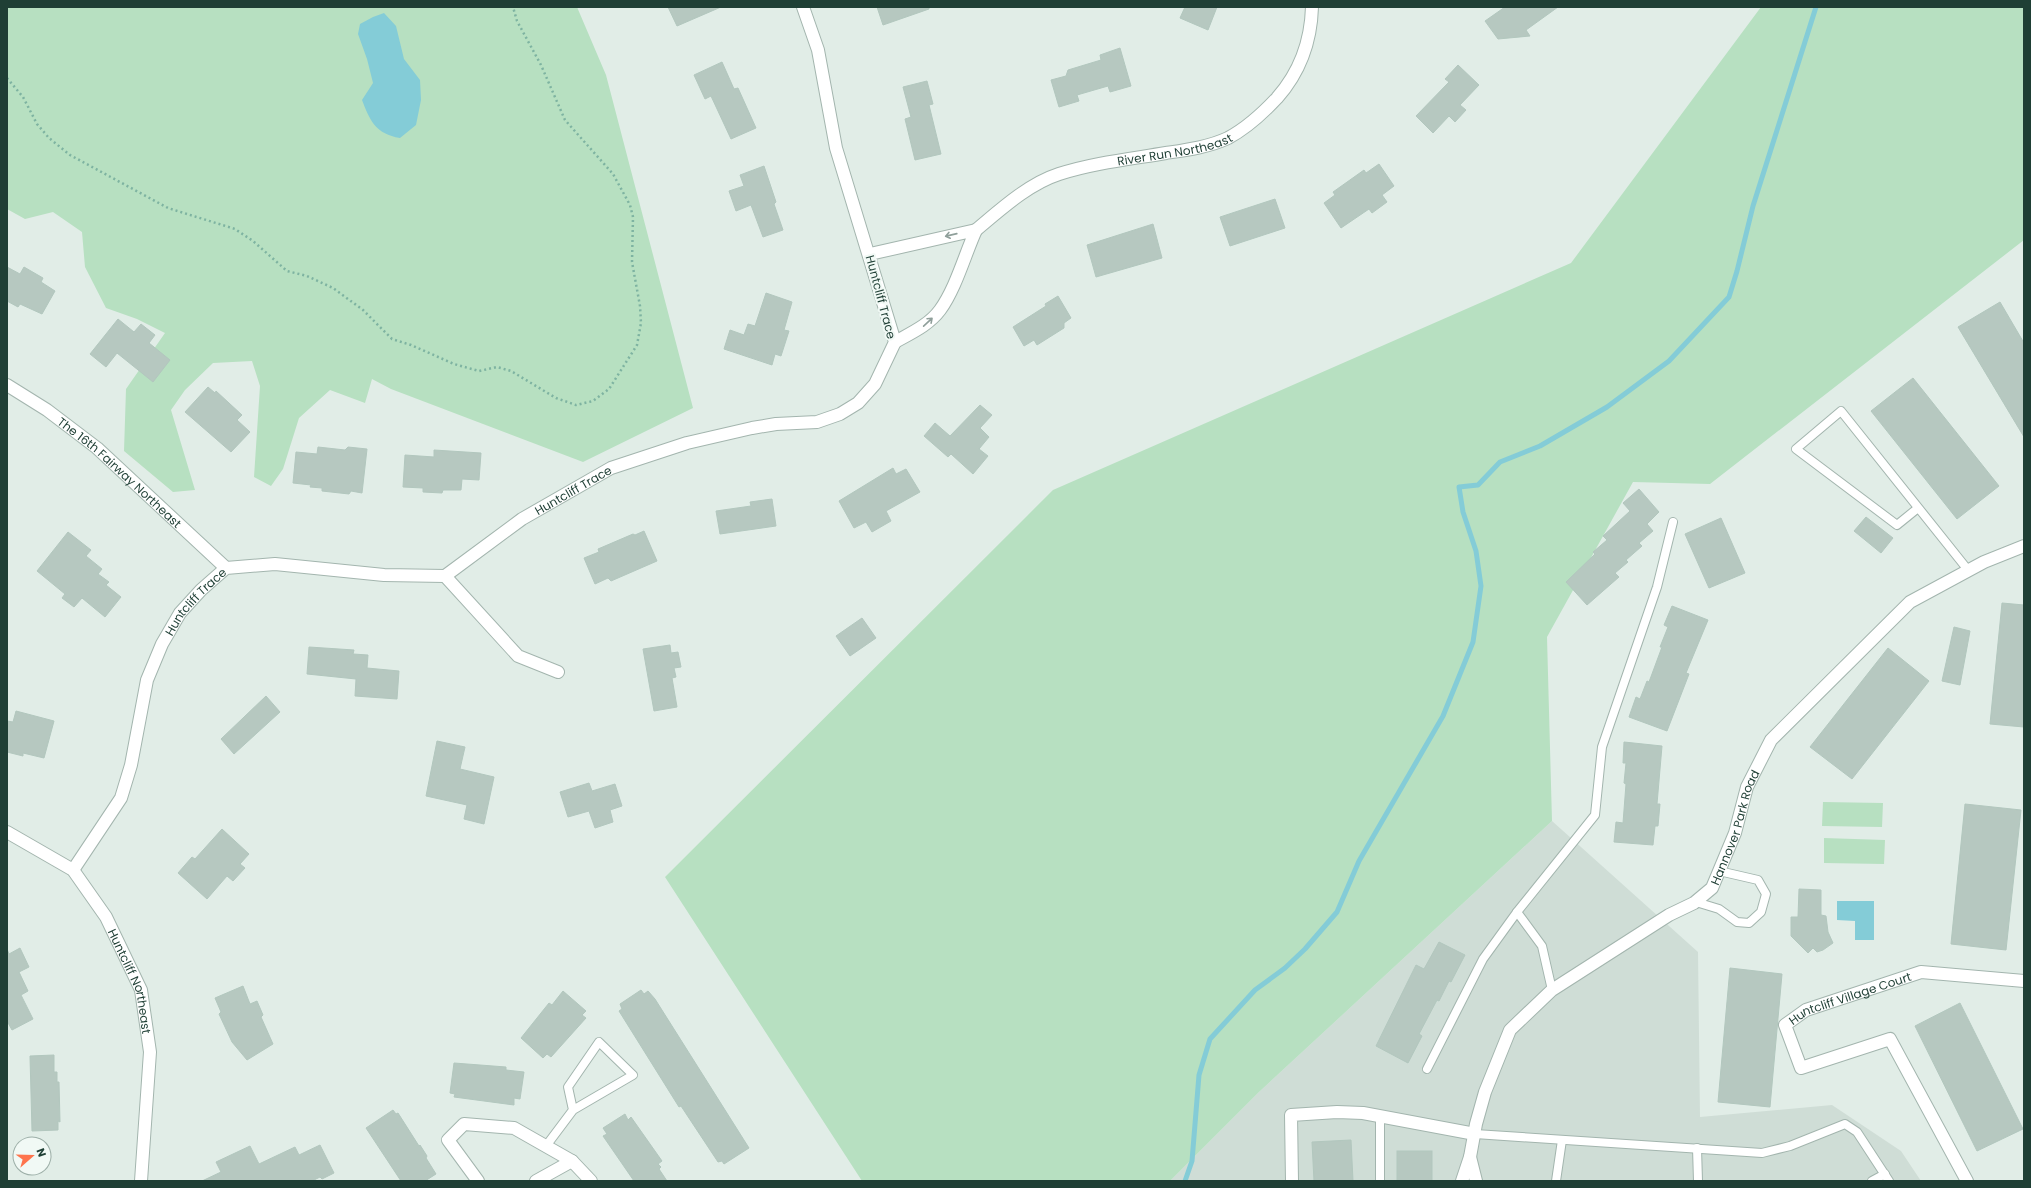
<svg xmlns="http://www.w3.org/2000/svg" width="2031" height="1188" viewBox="0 0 2031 1188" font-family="Poppins,sans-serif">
<rect width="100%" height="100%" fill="#e1ede7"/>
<polygon fill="#cfddd6" points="1552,821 1698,952 1700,1117 1832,1105 1901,1151 1921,1181 1170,1181 1259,1092"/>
<g fill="#b7e0c1">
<polygon points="7,7 577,7 606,75 693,408 583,462 391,389 372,379 365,403 330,390 299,418 283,469 271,486 254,477 260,386 252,361 213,363 185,390 171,410 195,490 173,492 124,451 126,389 165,333 137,319 106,308 85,267 82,232 53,212 25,219 7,209"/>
<polygon points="1761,7 2024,7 2024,240 1710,484 1633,482 1547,637 1552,821 1259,1092 1170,1181 862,1181 665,877 1053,490 1571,263"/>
<polygon points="1823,802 1883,803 1882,827 1822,826"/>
<polygon points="1824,838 1885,840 1884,864 1824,863"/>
</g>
<g fill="#84ccd7">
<path d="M 384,13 L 396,26 L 404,59 L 420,80 L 421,100 L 416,125 L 400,138 C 376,134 370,121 362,100 L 373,83 L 367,59 L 358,34 L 360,24 L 373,17 Z"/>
<polygon points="1837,901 1874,901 1874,940 1855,940 1855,921 1837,920"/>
</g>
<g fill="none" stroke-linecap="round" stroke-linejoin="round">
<polyline stroke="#84ccd7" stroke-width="5" points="1185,1181 1192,1161 1199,1075 1210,1039 1255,990 1285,968 1305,949 1337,912 1359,861 1443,716 1473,642 1481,586 1476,551 1463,512 1459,487 1478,485 1500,462 1540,446 1607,407 1669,361 1729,297 1737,271 1753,206 1816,7"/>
</g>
<g fill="#b6c8c0" stroke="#b2c7be">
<polygon points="668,7 721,7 677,26"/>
<polygon points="877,7 929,7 929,9 883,25"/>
<polygon points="1185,7 1217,7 1208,30 1180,18"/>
<polygon points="1505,7 1558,7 1526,30 1530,36 1498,39 1485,21"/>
<polygon points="1120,48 1131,86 1110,92 1108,86 1077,95 1079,101 1059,107 1051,80 1066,76 1068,70 1101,60 1100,55"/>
<polygon points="722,62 734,89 738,88 756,128 731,139 711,96 705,99 694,75"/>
<polygon points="1458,65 1479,85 1460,105 1466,110 1455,122 1449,116 1433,133 1416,116 1449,82 1445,79"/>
<polygon points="927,81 933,104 929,105 941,154 915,160 905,119 911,117 903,87"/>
<polygon points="1379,164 1394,186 1382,195 1387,202 1372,213 1369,209 1341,228 1324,203 1335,195 1333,192 1364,170 1366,173"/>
<polygon points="764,166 776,202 774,204 783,230 763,237 751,205 736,211 729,191 744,186 740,175"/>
<polygon points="1275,199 1285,228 1230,246 1220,217"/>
<polygon points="1153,224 1162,258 1096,277 1087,245"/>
<polygon points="7,267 20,274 24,267 43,278 41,282 55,291 42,314 20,304 18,307 7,301"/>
<polygon points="766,293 792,302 784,330 789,331 781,356 775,354 772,365 724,349 730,330 744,335 748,324 755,326"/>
<polygon points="1058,296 1071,318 1064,323 1064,328 1037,345 1034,340 1024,346 1013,327 1046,306 1045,304"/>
<polygon points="2000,302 2024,343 2024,437 1958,327"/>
<polygon points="118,319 134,332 141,324 155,335 149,343 170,360 153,382 117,353 106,367 90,354"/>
<polygon points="1913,378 1999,486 1957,519 1871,411"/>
<polygon points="208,387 215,393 216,391 242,415 237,420 250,432 231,452 185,412"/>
<polygon points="980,405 992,415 980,428 989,437 979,449 988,456 973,474 951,454 948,457 924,436 935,423 950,436"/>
<polygon points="318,447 345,450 348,447 367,449 362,493 351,491 349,494 322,491 322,488 310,487 311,485 293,483 296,452 317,454"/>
<polygon points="434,450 481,453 479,480 462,479 461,490 443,490 442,493 423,492 423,488 403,487 405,455 434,457"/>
<polygon points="893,468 896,474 906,469 920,492 886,511 891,521 872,532 866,522 854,528 839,501"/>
<polygon points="1639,489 1659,512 1647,524 1653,531 1639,543 1642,546 1626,560 1628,562 1615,573 1619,577 1587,605 1566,582 1595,554 1593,552 1607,540 1603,536 1630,511 1623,503"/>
<polygon points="772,499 776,526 720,534 716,511 751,506 750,502"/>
<polygon points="1866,517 1893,538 1881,553 1854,531"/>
<polygon points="1721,518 1745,573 1709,588 1685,534"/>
<polygon points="644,531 657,561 611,581 608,578 595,584 584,558 599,552 598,549 633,534 635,535"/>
<polygon points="68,532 91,550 86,556 102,569 98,574 109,582 106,585 121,597 105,617 82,598 74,607 62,598 65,594 37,571"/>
<polygon points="2002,603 2024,605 2024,727 1990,724"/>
<polygon points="1672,606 1708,620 1686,673 1689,674 1667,731 1629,717 1636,697 1640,699 1647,681 1649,682 1662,647 1660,647 1668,627 1664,625"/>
<polygon points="862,618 876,638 850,656 836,636"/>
<polygon points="1954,627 1970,631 1960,685 1942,681"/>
<polygon points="670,645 671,653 678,652 681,667 674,668 676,677 672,678 677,707 654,711 643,649"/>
<polygon points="309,647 354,650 353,654 368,655 367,668 399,671 397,699 355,696 356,679 307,674"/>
<polygon points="1888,648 1929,681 1852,779 1810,747"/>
<polygon points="266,696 280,712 234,754 221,739"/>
<polygon points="16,711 54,721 44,758 23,753 23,756 7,752 7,721 13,722"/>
<polygon points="437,741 465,747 460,769 494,777 484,824 464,819 467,805 426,796"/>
<polygon points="1624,742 1662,746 1657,804 1660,804 1658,826 1655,826 1653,845 1614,842 1616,822 1623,823 1626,784 1624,783 1626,763 1623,763"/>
<polygon points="589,783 592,791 615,784 622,806 610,810 613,822 595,828 589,811 568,817 560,792"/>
<polygon points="1965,804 2021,810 2006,950 1951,944"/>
<polygon points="222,829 249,854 240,864 245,868 233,881 227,876 207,899 178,873 192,857 195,859"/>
<polygon points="1799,889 1821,890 1821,915 1826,916 1828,932 1833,943 1823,950 1817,952 1813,948 1808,953 1791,936 1791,917 1798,917"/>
<polygon points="1439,942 1465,955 1451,982 1449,981 1439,1001 1437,1000 1419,1034 1422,1036 1408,1063 1376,1046 1416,965 1424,969"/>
<polygon points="20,948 29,967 19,972 28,991 21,995 33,1019 12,1030 7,1021 7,949 9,954"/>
<polygon points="1730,968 1782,974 1770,1107 1718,1102"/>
<polygon points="243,986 250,1004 257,1001 263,1015 261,1017 273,1044 247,1060 232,1042 219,1014 221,1012 215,998"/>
<polygon points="641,990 644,994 648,991 655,999 749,1148 724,1164 722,1161 718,1162 681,1106 679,1107 619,1011 622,1009 620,1004"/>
<polygon points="563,991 586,1011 582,1015 586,1018 551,1057 547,1054 543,1058 521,1038 549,1003 552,1005"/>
<polygon points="1960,1003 2023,1129 1977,1151 1915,1026"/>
<polygon points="54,1055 54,1072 57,1072 57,1082 59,1082 60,1122 58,1121 58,1130 32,1131 30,1056"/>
<polygon points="454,1063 506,1067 506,1070 524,1072 520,1099 514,1098 514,1105 454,1097 455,1094 450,1093"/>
<polygon points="393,1110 396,1114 398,1113 419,1146 420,1145 427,1156 426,1158 436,1174 425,1181 401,1181 366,1128"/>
<polygon points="625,1114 628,1120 631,1117 662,1161 658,1164 661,1167 659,1169 667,1181 634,1181 603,1136 607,1134 603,1128"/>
<polygon points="1351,1140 1353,1181 1314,1181 1312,1142"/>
<polygon points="320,1145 334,1173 322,1179 320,1177 312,1181 202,1181 221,1172 216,1162 250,1146 259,1164 295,1147 299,1155"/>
<rect x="1397" y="1151" width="35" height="30"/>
</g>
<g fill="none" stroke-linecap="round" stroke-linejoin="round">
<defs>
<g id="service">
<polyline points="1918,508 1897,525 1796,449 1841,411 1968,570"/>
<polyline points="1696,902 1719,909 1737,922 1749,923 1761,912 1766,894 1758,880 1719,871"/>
<polyline points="1552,990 1542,946 1517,912 1595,815 1602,747 1657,587 1673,522"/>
<polyline points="1427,1069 1483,959 1517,912"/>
<polyline points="1380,1116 1380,1181"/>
<polyline points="1475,1134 1762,1153 1790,1146 1845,1124 1857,1132 1889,1181"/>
<polyline points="546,1146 573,1110 633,1075 599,1042 568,1087 573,1110"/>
<polyline points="1697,1148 1698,1181"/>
<polyline points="1556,1181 1562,1140"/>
<polyline points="1872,1181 1885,1174"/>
</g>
<g id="minor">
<path id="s1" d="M 976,230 C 1000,210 1028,184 1059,174 C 1093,163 1130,159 1166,153 C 1186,150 1209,147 1228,138 C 1247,128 1262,114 1277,98 C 1300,72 1311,42 1312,7"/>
<path d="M 870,254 L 976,230 C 965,254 956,288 940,310 C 929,325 911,333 895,342"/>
<path id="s2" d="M 7,385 L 47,410 L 97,448 L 226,568"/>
<polyline points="445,576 518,656 558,672"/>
<path id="s3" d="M 7,832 L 73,870 L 106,917 L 141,990 L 150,1052 L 141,1181"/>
<path id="s4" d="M 73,870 L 121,798 L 131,765 L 147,680 L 162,644 L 180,613 L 201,590 L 226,568 L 275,564 L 384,575 L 445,576 L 522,519 L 611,468 L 687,443 L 752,428 L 776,424 L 817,422 L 840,414 L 858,403 L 875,384 L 895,342 L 836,148 L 818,50 L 803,7"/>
<polyline points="1470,1157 1476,1181"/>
<polyline points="478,1181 448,1140 464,1124 514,1128 572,1161 591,1181"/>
<polyline points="536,1181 572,1161"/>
<polyline points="1292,1181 1291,1115 1337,1112 1363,1113 1475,1134"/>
<path id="s5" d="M 1462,1181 L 1470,1157 L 1476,1124 L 1485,1092 L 1510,1030 L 1552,990 L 1669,915 L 1694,903 L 1712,888 L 1735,833 L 1747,787 L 1771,740 L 1910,602 L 1984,562 L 2024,546"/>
<path id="s6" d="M 1967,1181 L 1890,1039 L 1801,1068 L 1785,1025 L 1806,1010 L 1921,972 L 2024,981"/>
</g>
</defs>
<use href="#service" stroke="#a3b5ae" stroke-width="10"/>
<use href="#minor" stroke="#a3b5ae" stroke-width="14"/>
<polyline stroke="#7eb3a1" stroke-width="2.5" stroke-dasharray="2 3" stroke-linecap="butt" points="7,78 23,97 37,124 49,138 70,155 168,208 235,229 253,241 287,271 307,276 333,288 363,310 392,339 411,345 454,364 479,371 497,367 511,371 556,398 576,405 593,401 609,389 637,345 641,323 640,306 632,262 633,217 630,205 613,174 565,120 541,65 517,21 513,7"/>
<use href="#service" stroke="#fff" stroke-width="8"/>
<use href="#minor" stroke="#fff" stroke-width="12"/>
</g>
<defs><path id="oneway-shaft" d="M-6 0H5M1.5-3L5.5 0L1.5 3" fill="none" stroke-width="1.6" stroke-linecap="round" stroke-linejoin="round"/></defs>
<g stroke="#8f9f9a">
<use href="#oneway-shaft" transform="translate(951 235) rotate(167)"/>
<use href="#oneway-shaft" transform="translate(928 322) rotate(-43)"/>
</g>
<g text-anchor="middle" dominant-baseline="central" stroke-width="4" stroke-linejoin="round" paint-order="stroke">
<g font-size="12" fill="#1f3f35" stroke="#f1f9f5">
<text stroke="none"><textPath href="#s1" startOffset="219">River Run Northeast</textPath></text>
<text transform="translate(881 297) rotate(75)">Huntcliff Trace</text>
<text stroke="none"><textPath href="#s2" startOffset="143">The 16th Fairway Northeast</textPath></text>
<text stroke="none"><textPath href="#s4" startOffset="721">Huntcliff Trace</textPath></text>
<text stroke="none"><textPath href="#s4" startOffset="301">Huntcliff Trace</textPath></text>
<text stroke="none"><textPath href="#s5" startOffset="472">Hannover Park Road</textPath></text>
<text stroke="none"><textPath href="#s3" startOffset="203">Huntcliff Northeast</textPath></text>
<text stroke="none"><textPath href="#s6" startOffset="372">Huntcliff Village Court</textPath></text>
</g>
</g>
<rect width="2031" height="1188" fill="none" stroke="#1f3f35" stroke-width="16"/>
<g transform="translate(32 1156) rotate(70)"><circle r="19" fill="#f1f9f5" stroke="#9dafa8"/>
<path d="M0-3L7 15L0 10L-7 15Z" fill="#fe744d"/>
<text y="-6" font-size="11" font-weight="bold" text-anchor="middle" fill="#1f3f35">N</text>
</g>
</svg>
